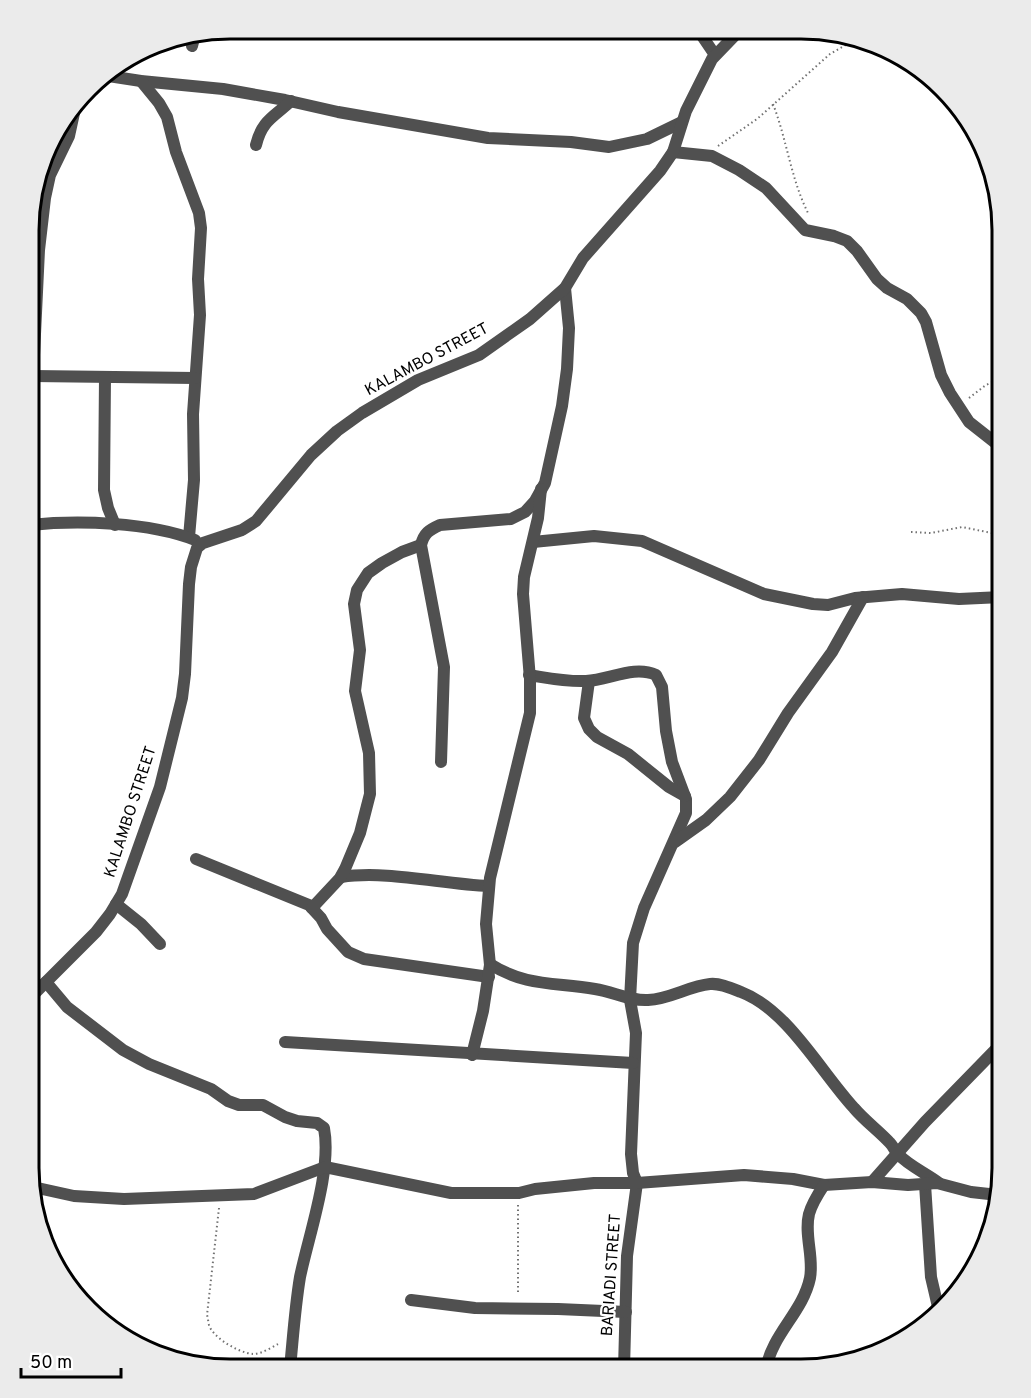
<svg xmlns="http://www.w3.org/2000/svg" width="1031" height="1398" viewBox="0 0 1031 1398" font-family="Overpass,sans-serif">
<rect width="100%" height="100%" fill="#fff"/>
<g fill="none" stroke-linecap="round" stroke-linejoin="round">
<g stroke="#727272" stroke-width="2" stroke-dasharray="1.5 3" stroke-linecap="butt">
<path d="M 773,104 C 787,140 791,180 809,215"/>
<polyline points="718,146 757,119 830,54 854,40"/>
<polyline points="969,398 986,385 1002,378"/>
<polyline points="911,532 931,533 962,527 1002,535"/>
<polyline points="518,1205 518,1295"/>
<path d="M 219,1208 L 207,1315 C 208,1318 208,1321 209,1325 C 213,1338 239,1353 253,1354 C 262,1354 272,1347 280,1343"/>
</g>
<g stroke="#505050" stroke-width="12">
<polyline points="698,30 715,55"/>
<polyline points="192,46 195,34"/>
<polyline points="102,75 141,81 223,89 285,100 338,112 488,138 571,142 609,147 647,139 682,122"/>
<polyline points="141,81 159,103 167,117 176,152 199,213 201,228 198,279 200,315 193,414 194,480 189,537"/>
<path d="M 256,145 C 262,120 274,117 291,101"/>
<polyline points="673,152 712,156 739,170 766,188 805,230 834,236 847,241 857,251 877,279 887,288 907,299 921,313 926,322 941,375 950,393 969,422 1002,448"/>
<polyline points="33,376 195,378"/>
<polyline points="105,377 104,490 108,508 115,525"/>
<polyline points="33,524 31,451 33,376 39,250 45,198 50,175 69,136 76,104"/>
<path d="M 30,525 C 78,520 149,522 195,540"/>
<polyline points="533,542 594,536 642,541 764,594 813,604 828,605 855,598 902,594 959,599 1002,597"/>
<path d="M 529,675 C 548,678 567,682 586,681 C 609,680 634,665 656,675 L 662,687 L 666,731 L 672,762 L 686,799 L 686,813 L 644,908 L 633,943 L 630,1000 L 636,1033 L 631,1154 L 633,1173 L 637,1183 L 627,1256 L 624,1369"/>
<polyline points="589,681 584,718 589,729 597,737 628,754 669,787 685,796"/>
<path d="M 441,762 L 444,667 L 421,545 C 424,533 429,530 440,525 L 511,519 L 525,512 L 535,501 L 545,483 L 562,406 L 567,369 L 569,328 L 565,288"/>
<polyline points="675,842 706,820 730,797 759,760 788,713 832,652 863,597"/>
<polyline points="196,859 309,905 321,918 327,929 348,952 364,959 489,977"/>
<path d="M 341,877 C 387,870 441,884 489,886"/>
<polyline points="116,904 141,924 160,944"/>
<polyline points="312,908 340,878 345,869 360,833 370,794 369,753 355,691 360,650 354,604 357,590 368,573 382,563 402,552 421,545"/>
<path d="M 490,964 C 526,987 556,982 595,989 C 614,992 629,1001 648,1000 C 670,999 689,986 710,984 C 720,983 731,988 741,992 C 788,1010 820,1071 854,1108 C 865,1121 879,1131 890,1143 C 893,1146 895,1151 898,1154 C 909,1166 926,1173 939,1183"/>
<path d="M 46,982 L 67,1007 L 123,1050 L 149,1064 L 211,1089 L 228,1101 L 239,1105 L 263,1105 L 285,1117 L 297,1121 L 317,1123 L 324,1128 C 332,1170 309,1234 300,1277 C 295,1307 293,1338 290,1368"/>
<polyline points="29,999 96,932 110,914 122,894 160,787 182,698 185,674 189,584 191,567 197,548 203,543 242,530 256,521 311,455 337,431 362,413 418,380 479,355 530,319 565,288 583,258 660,171 673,152 686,111 712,59 740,30"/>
<polyline points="285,1042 633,1063"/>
<polyline points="472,1055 483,1011 490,965 486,924 490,878 530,713 530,679 523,594 524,577 538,518 541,489"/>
<polyline points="872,1182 925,1122 1002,1043"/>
<polyline points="925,1184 931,1277 938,1307"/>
<polyline points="33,1187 74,1196 124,1199 254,1194 325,1167 451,1193 519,1193 535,1189 594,1183 637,1183 744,1175 793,1179 824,1185 872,1182 908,1185 937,1183 971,1192 998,1195"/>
<polyline points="411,1300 475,1308 558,1309 626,1312"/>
<path d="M 766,1369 C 772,1334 803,1312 810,1278 C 814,1257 804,1235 809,1214 C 812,1203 818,1194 824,1185"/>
</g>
</g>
<g text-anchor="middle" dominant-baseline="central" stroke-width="4.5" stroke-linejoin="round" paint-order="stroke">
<g font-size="16" fill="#000" stroke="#fff">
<text transform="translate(427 360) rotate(-28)">KALAMBO STREET</text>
<text transform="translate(131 812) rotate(-72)">KALAMBO STREET</text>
<text transform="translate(612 1275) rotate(-86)">BARIADI STREET</text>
</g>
</g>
<path d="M0 0H1031V1398H0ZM230 39H801A191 191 0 0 1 992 230V1168A191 191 0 0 1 801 1359H230A191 191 0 0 1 39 1168V230A191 191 0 0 1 230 39Z" fill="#ebebeb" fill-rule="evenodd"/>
<path fill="none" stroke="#000" stroke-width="3" d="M230 39H801A191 191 0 0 1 992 230V1168A191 191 0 0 1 801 1359H230A191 191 0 0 1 39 1168V230A191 191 0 0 1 230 39Z"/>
<path d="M21 1368v9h100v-9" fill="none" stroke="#000000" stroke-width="3"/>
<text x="30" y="1368" font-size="18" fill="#000000" stroke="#ffffff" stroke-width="4.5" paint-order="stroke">50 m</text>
</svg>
